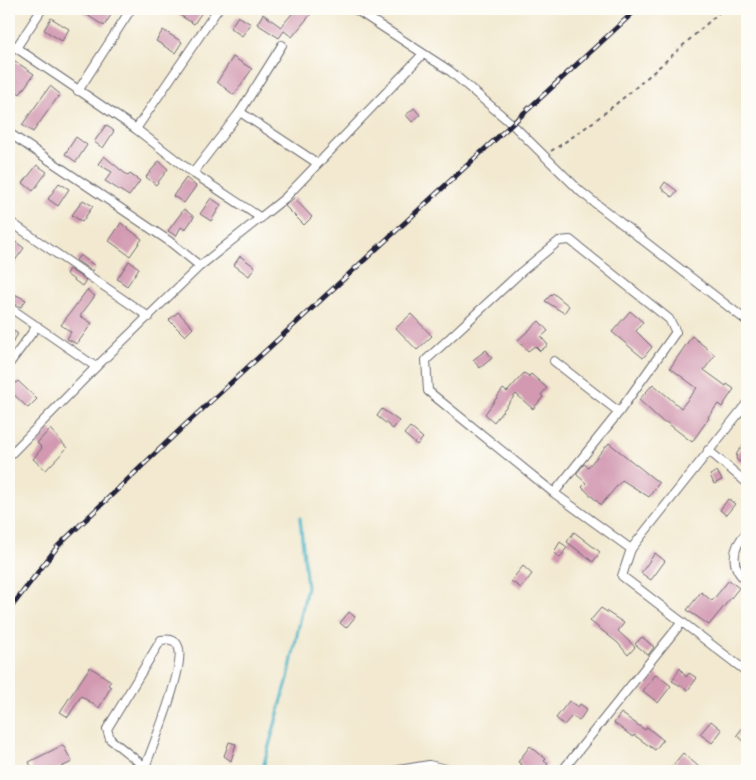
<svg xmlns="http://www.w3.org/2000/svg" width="756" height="780" viewBox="0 0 756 780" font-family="'Shantell Sans',sans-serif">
<rect width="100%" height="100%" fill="#fdfcf7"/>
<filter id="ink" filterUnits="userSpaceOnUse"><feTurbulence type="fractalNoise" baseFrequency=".02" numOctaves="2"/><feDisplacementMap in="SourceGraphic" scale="10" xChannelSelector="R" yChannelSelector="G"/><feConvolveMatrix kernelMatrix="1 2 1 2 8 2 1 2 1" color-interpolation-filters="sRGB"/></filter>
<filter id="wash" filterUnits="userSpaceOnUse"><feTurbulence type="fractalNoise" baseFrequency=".0096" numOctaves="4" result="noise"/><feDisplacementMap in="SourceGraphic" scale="20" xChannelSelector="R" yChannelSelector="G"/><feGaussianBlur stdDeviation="1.12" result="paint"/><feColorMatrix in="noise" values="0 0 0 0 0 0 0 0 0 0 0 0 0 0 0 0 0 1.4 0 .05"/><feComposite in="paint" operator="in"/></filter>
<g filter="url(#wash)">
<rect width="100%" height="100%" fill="#f2e9d0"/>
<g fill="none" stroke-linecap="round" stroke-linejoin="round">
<polyline stroke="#4ab4c8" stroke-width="3" points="262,771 288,678 307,587 300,518"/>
</g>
<g id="blocks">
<g fill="#d299b1">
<polygon points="78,9 101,9 111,15 104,26"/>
<polygon points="170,9 197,9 202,12 194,24"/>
<polygon points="296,9 315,9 292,37 284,31 279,38 257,24 263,14 281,27"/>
<polygon points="238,16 251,24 242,36 230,28"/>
<polygon points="51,18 69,29 62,41 44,30"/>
<polygon points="163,30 182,42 175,53 156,41"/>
<polygon points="9,57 34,74 20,94 9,85"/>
<polygon points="233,57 252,69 234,95 217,82"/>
<polygon points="50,86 60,94 33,132 22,125"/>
<polygon points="414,108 420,115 412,122 406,115"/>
<polygon points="106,125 114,131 103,148 94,142"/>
<polygon points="76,137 87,145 76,162 65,154"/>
<polygon points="104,156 128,176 130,174 140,181 129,196 105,181 112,172 98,164"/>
<polygon points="159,161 168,169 156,185 146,177"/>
<polygon points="37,165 47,172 33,191 23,183"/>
<polygon points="186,178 196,186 184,203 173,196"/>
<polygon points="665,182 677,191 672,197 661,188"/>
<polygon points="59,183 69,189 58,206 48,199"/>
<polygon points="211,198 221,205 211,221 200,214"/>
<polygon points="294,198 312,217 304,225 285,206"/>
<polygon points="83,200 93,206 82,222 72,215"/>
<polygon points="184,209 194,217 185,230 181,227 176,236 168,231"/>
<polygon points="121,223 142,239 130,256 109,241"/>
<polygon points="16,242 24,248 9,269 9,251"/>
<polygon points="80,255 95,266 92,271 76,260"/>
<polygon points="240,256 255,267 249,276 234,265"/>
<polygon points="129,261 139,268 127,286 117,279"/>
<polygon points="69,269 86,280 82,286 66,274"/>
<polygon points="87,290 95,296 80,316 92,323 77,344 67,339 71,332 61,325"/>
<polygon points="9,291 26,300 21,307 9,301"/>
<polygon points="553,293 569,306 564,313 545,301"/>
<polygon points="630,311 643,322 636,331 652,347 643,358 612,332"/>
<polygon points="178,312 193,328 185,336 169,320"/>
<polygon points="411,314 432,336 417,350 396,328"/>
<polygon points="539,321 548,331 541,337 548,345 540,351 535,346 528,351 518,340"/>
<polygon points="9,327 18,334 9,348"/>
<polygon points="692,336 715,355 704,370 726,386 727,384 734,389 722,407 718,404 708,417 709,418 692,442 666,422 664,423 639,400 653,384 681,408 697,388 670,368"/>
<polygon points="486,350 492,358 480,368 473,360"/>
<polygon points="524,373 529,376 527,378 531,374 547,388 541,395 543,397 533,409 516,394 494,422 485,414 503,389 507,392"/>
<polygon points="18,381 37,399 28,408 9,390"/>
<polygon points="382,409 399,421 393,429 377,416"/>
<polygon points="410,427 423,438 417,445 404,434"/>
<polygon points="50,429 67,448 46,470 33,459 42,448 37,443"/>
<polygon points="747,441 747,467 736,459 737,453"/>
<polygon points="609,443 659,483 649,497 622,480 601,505 582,487 586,483 576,474 584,464 588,467"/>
<polygon points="717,471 722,480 714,484 710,475"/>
<polygon points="728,499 735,504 726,515 720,510"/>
<polygon points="574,532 600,552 593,562 567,542"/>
<polygon points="560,542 567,547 560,558 554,552"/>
<polygon points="655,553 665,561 651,580 641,573"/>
<polygon points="523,566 532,574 521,588 511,581"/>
<polygon points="729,580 739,588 709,625 687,610 701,592 712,601"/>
<polygon points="601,608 624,623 618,631 635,647 628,655 618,643 590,621"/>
<polygon points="349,612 355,617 346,628 340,623"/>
<polygon points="642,637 654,647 648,655 635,644"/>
<polygon points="90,667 111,681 108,685 111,687 99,708 81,696 68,717 60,712"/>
<polygon points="680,668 686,677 689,673 697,678 688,690 672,681"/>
<polygon points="656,674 671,686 658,703 643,691"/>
<polygon points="569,701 578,707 580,704 587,709 579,721 572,716 564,725 556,718"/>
<polygon points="621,713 645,730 647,727 663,740 655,750 634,735 633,737 614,723"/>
<polygon points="711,721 722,730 712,743 700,734"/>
<polygon points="747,722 747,744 737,735"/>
<polygon points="229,742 236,744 231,761 224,756"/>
<polygon points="63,745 72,762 53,771 33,771 29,762"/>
<polygon points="530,746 546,759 544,761 548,764 542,771 530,771 518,762"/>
<polygon points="683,753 699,767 696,771 668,771"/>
</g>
</g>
</g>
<g filter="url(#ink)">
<use href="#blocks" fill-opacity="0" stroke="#6b686f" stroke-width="1"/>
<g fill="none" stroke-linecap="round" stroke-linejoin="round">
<defs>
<g id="minor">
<polyline points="355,9 450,71 513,125 581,192 747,321"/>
<polyline points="9,43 136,129 193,173 261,218"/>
<polyline points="16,48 42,9"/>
<polyline points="78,91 131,9"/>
<polyline points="240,112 317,163"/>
<polyline points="136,129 218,9"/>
<polyline points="9,133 169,241 200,266 96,367 9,456"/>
<polyline points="193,173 240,112 282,45"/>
<polyline points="9,221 149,317"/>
<polyline points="200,266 285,198 423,54"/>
<polyline points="9,307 96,367"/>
<polyline points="554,361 619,412"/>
<polyline points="9,364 37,326"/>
<polyline points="747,403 631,549 622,576 747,672"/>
<polyline points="708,450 747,483"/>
<polyline points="554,493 619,412 676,332 669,319 570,240 559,241 521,272 426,360 428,391 554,493 631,549"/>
<path d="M 747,532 C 732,547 729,567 747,581"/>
<path d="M 145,767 C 153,746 187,663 178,646 C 175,639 167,639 161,640 L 107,729 L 110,739 L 150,771"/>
<polyline points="393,771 429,765 455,771"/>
<polyline points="562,771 682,622"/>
</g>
</defs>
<use href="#minor" stroke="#6b686f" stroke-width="10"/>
<path stroke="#6b686f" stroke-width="2" stroke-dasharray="4 4" stroke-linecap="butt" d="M 551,151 C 611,114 671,56 723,9"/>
<use href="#minor" stroke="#fff" stroke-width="8"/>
<defs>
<polyline id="rail" points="9,610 58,546 184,426 637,9"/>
</defs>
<use href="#rail" stroke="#22223b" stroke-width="5"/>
<use href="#rail" stroke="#fdfcf7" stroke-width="3" stroke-dasharray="9" stroke-linecap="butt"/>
</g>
</g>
<rect width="756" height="780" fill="none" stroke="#fdfcf7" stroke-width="30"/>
</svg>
